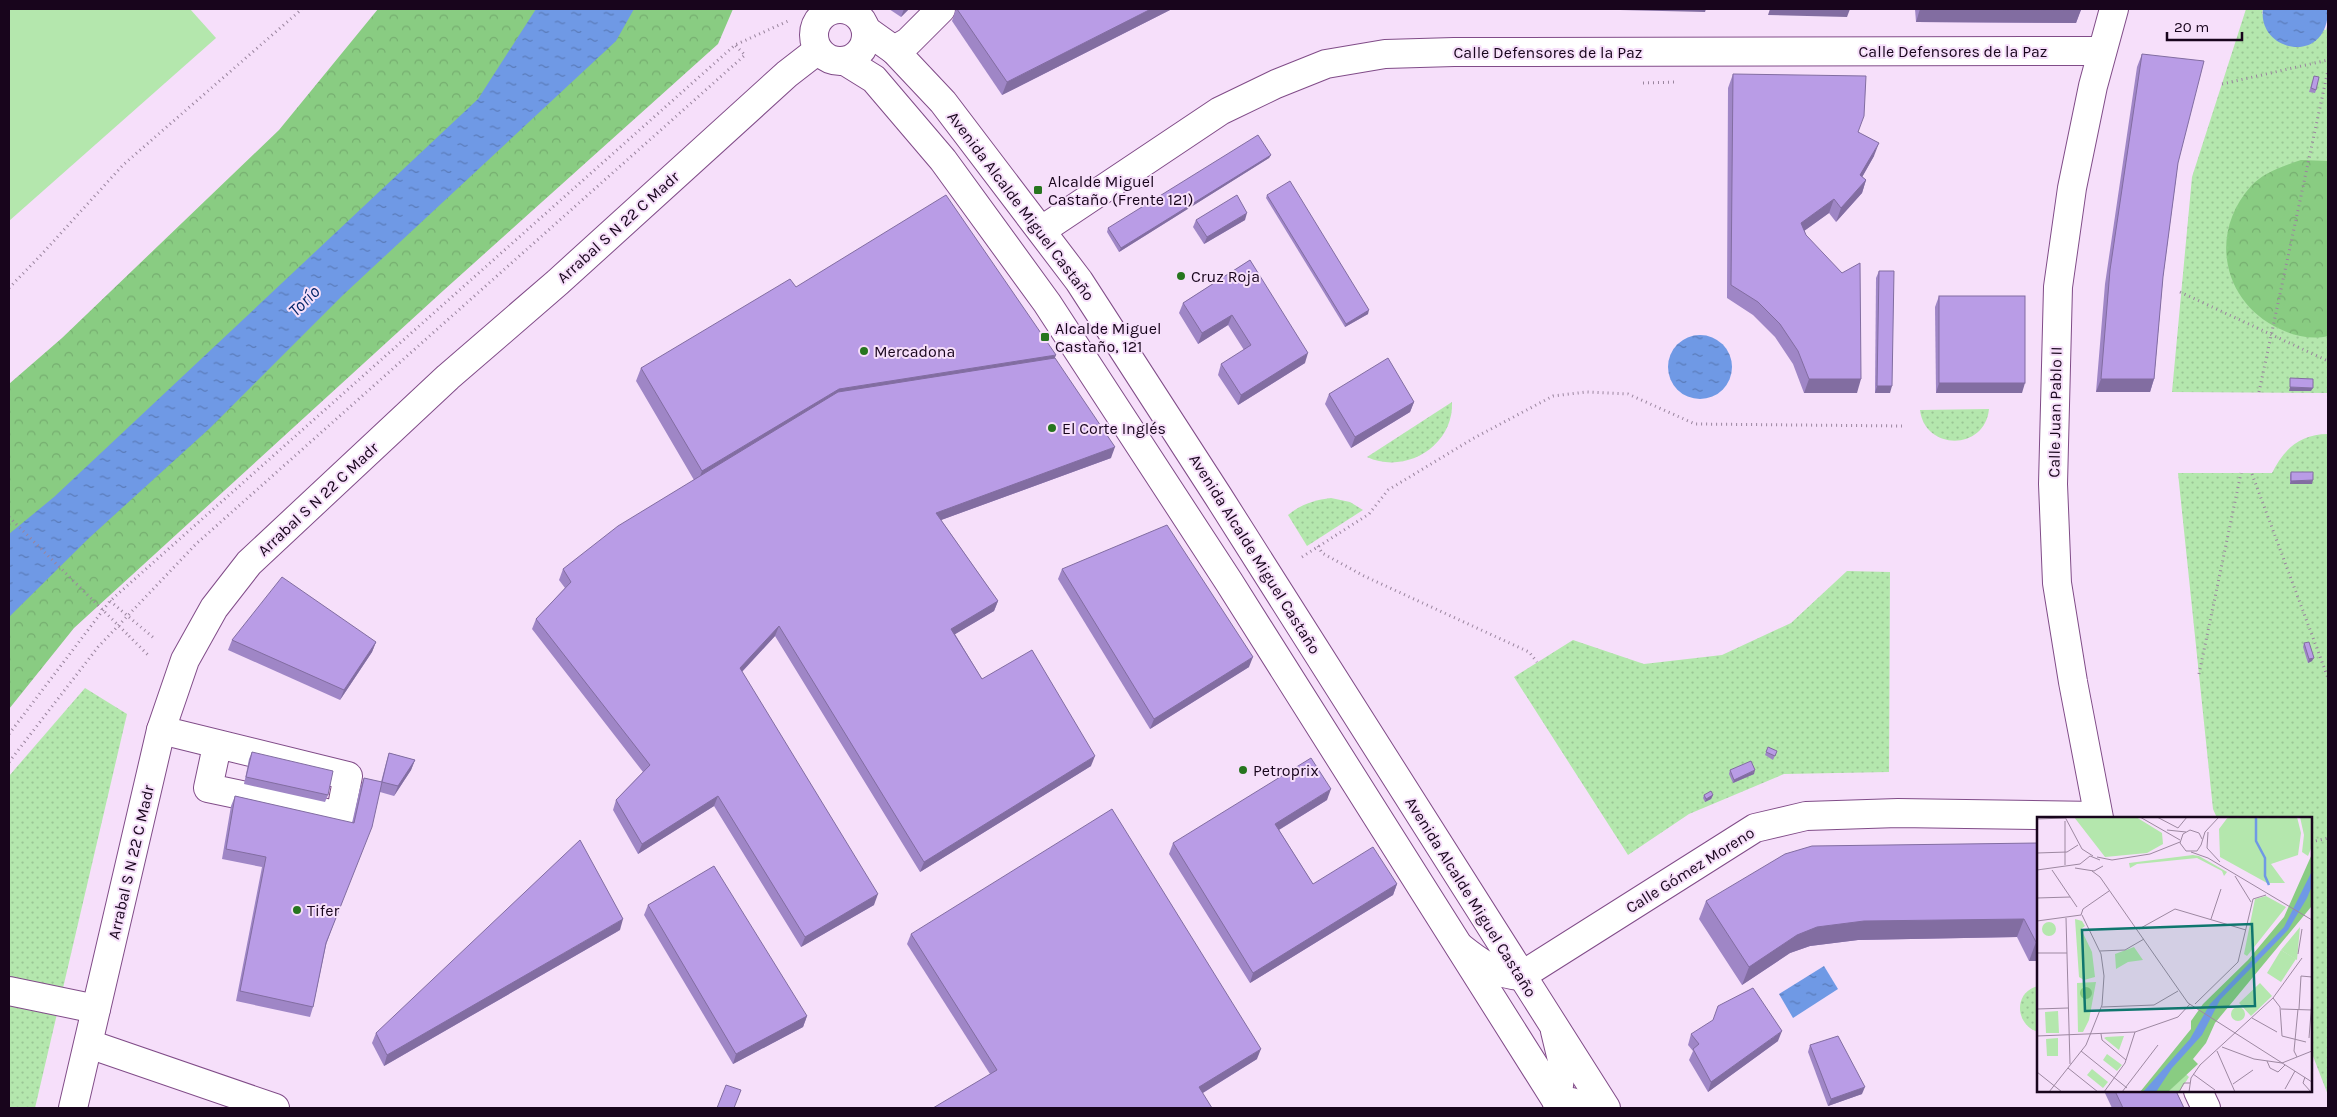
<svg xmlns="http://www.w3.org/2000/svg" width="2337" height="1117" viewBox="0 0 2337 1117" font-family="Karla,sans-serif">
<defs>
<pattern id="green-dots" width="8" height="8" patternUnits="userSpaceOnUse" patternTransform="scale(1.25)"><rect width="8" height="8" fill="#b4e7ad"/><path d="M2 2h.1M6 6h.1" fill="none" stroke="#9ac594" stroke-width="1.8" stroke-linecap="round"/></pattern>
<pattern id="forest-crowns" width="20" height="18" patternUnits="userSpaceOnUse" patternTransform="scale(1.25)"><rect width="20" height="18" fill="#89cc82"/><path d="M2 6a3 3 0 1 1 6 0M12 15a3 3 0 1 1 6 0" fill="none" stroke="#76ae70"/></pattern>
<pattern id="water-ripples" width="26" height="14" patternUnits="userSpaceOnUse" patternTransform="scale(1.25)"><rect width="26" height="14" fill="#6f99e5"/><path d="M2 4q2-2 4 0t4 0M15 11q2-2 4 0t4 0" fill="none" stroke="#5a7bb9"/></pattern>
</defs>
<rect width="100%" height="100%" fill="#f6dffa"/>
<g fill="url(#green-dots)">
<polygon points="2246,9 2263,9 2262,14 2326,30 2328,23 2328,393 2172,392 2192,177"/>
<path d="M 1452,402 C 1454,446 1405,475 1367,457 Z"/>
<path d="M 1989,409 C 1985,451 1925,451 1920,410 Z"/>
<path d="M 2328,434 L 2328,1095 L 2311,1051 L 2311,818 L 2217,818 L 2213,809 L 2178,473 L 2272,473 C 2284,449 2300,434 2328,434 Z"/>
<path d="M 1331,498 L 1350,502 L 1363,510 L 1307,546 L 1288,515 C 1301,504 1315,500 1331,498 Z"/>
<polygon points="1847,571 1890,572 1889,772 1784,774 1689,814 1628,855 1514,677 1573,640 1644,664 1722,655 1791,623"/>
<polygon points="85,688 127,714 35,1108 9,1108 9,776"/>
<path d="M 2038,986 L 2038,1032 C 2015,1025 2013,992 2038,986 Z"/>
</g>
<g fill="url(#forest-crowns)">
<polygon points="378,9 733,9 718,44 444,290 74,628 9,709 9,384 62,338 279,130"/>
<path d="M 2301,160 L 2328,161 L 2328,336 C 2313,340 2294,336 2280,329 C 2223,303 2208,234 2251,186 C 2264,172 2283,166 2301,160 Z"/>
</g>
<polygon fill="#b4e7ad" points="9,9 190,9 216,38 9,221"/>
<g fill="url(#water-ripples)">
<polygon points="536,9 634,9 616,41 342,296 210,428 89,538 9,617 9,534 54,497 478,99"/>
<path d="M 2263,9 L 2328,9 C 2328,67 2257,52 2263,9 Z"/>
<circle cx="1700" cy="367" r="32"/>
<polygon points="1824,966 1838,989 1793,1018 1779,994"/>
</g>
<g fill="none" stroke-linecap="round" stroke-linejoin="round">
<defs>
<g id="minor">
<polyline points="894,50 908,42 941,9"/>
<polyline points="1042,230 1220,111 1276,84 1326,64 1385,54 1454,52 2102,51"/>
<polyline points="161,730 348,776 340,816 208,788 217,746"/>
<polyline points="2099,818 2073,682 2057,583 2053,484 2058,287 2072,188 2093,86 2114,9"/>
<path d="M 1460,947 C 1480,963 1495,974 1521,976 L 1755,828 L 1806,816 L 1898,813 L 2098,816"/>
<polyline points="9,991 96,1009"/>
<polyline points="1555,1031 1562,1060 1557,1102"/>
<polyline points="89,1044 275,1108"/>
<polyline points="2198,1091 2206,1108"/>
<polyline points="1557,1102 1572,1102 1591,1108"/>
<polyline points="73,1108 161,730 185,660 214,608 249,563 448,377 558,282 787,74 818,50"/>
</g>
<g id="major">
<circle cx="840" cy="35" r="26"/>
<polyline points="866,30 894,50 943,102 1079,281 1218,496 1606,1108"/>
<polyline points="845,61 874,79 943,160 1047,303 1229,582 1561,1108"/>
</g>
</defs>
<use href="#minor" stroke="#804c88" stroke-width="30"/>
<use href="#major" stroke="#804c88" stroke-width="30"/>
<g stroke="#9a859e" stroke-width="3" stroke-dasharray="1 4" stroke-linecap="butt">
<polyline points="1643,83 1677,82"/>
<polyline points="2222,84 2328,60"/>
<polyline points="9,288 41,255 123,165 302,9"/>
<polyline points="2180,292 2328,361"/>
<polyline points="2259,392 2328,70"/>
<polyline points="2252,474 2328,678"/>
<polyline points="1318,546 1322,553 1364,576 1529,652 1537,662"/>
<polyline points="1302,557 1369,514 1388,490 1474,438 1553,396 1586,392 1628,394 1695,424 1902,426"/>
<polyline points="110,601 155,639"/>
<polyline points="129,636 149,656"/>
<polyline points="2199,674 2241,473"/>
<polyline points="9,734 110,601 735,45 788,21"/>
<polyline points="9,762 98,647 196,544 745,55 735,45"/>
<polyline points="2311,842 2328,838"/>
</g>
<use href="#minor" stroke="#fff" stroke-width="28"/>
<use href="#major" stroke="#fff" stroke-width="28"/>
<polyline stroke="#9a859e" stroke-width="3" stroke-dasharray="1 4" stroke-linecap="butt" points="9,517 129,636"/>
</g>
<g fill="#9f86c6">
<polygon points="889,9 909,9 901,17"/>
<polygon points="956,9 1172,9 1002,95 952,21"/>
<polygon points="1915,9 2081,9 2076,23 1916,22"/>
<polygon points="2142,54 2178,163 2163,277 2154,379 2150,392 2096,392 2105,284 2137,67"/>
<polygon points="1733,74 1859,132 1874,156 1862,177 1866,180 1862,193 1836,222 1829,213 1804,231 1857,393 1804,393 1793,364 1775,337 1753,315 1727,298 1728,88"/>
<polygon points="2314,76 2316,90 2315,93 2309,92"/>
<polygon points="1271,155 1269,158 1119,252 1107,232 1108,228"/>
<polygon points="1267,195 1368,314 1345,327 1266,198"/>
<polygon points="1196,220 1245,220 1204,244 1193,227"/>
<polygon points="1250,260 1305,363 1238,405 1218,375 1221,364 1244,350 1228,325 1198,344 1179,313 1183,303"/>
<polygon points="1879,271 1890,393 1875,393 1876,278"/>
<polygon points="796,287 1055,358 1111,458 941,520 998,601 994,611 955,634 982,679 1091,766 920,872 775,636 742,672 874,905 801,947 714,806 638,854 613,810 616,800 643,772 532,629 536,619 565,588 559,580 563,569 694,480 636,381 641,368"/>
<polygon points="1939,296 2022,393 1936,393 1935,307"/>
<polygon points="1329,394 1414,402 1410,412 1351,448 1325,404"/>
<polygon points="2291,472 2312,484 2290,484 2290,475"/>
<polygon points="1062,569 1249,667 1150,729 1058,579"/>
<polygon points="232,640 376,642 372,652 340,700 228,650"/>
<polygon points="2304,643 2312,661 2308,663 2303,647"/>
<polygon points="1768,747 1777,751 1773,760 1765,755"/>
<polygon points="252,752 328,795 325,802 244,784 249,759"/>
<polygon points="389,753 415,760 411,770 394,796 380,792 326,945 313,1007 310,1017 236,1001 262,867 222,859 231,806 235,796 352,823 360,788 364,778 381,782 386,763"/>
<polygon points="1730,770 1754,774 1733,783 1729,774"/>
<polygon points="1704,795 1713,795 1711,799 1705,802 1703,798"/>
<polygon points="1327,800 1279,830 1313,884 1397,884 1393,895 1250,983 1169,854 1173,843"/>
<polygon points="2038,843 2038,961 2029,961 2017,937 1858,940 1810,946 1790,953 1742,985 1699,919 1706,901"/>
<polygon points="648,905 807,1016 803,1027 733,1064 644,915"/>
<polygon points="620,930 384,1066 372,1043 376,1033"/>
<polygon points="911,934 1257,1059 1203,1093 990,1074 907,944"/>
<polygon points="1691,1034 1778,1041 1708,1092 1689,1060 1693,1051 1688,1045"/>
<polygon points="1810,1045 1862,1094 1828,1106 1808,1052"/>
<polygon points="2104,1091 2176,1091 2184,1108 2112,1108"/>
</g>
<g fill="#826da1">
<polygon points="904,9 909,9 901,17"/>
<polygon points="1151,9 1172,9 1002,95 1007,82"/>
<polygon points="1621,9 1706,9 1705,12 1620,10"/>
<polygon points="1770,9 1850,9 1847,17 1768,15"/>
<polygon points="1920,9 2081,10 2076,23 1916,22"/>
<polygon points="1879,143 1874,156 1856,188 1860,175"/>
<polygon points="1271,155 1269,158 1119,252 1121,248"/>
<polygon points="1866,180 1862,193 1836,222 1841,208"/>
<polygon points="1834,199 1829,213 1797,236 1801,223"/>
<polygon points="1247,213 1245,220 1204,244 1207,237"/>
<polygon points="1369,310 1368,314 1345,327 1346,324"/>
<polygon points="1232,315 1228,325 1198,344 1202,333"/>
<polygon points="1308,353 1305,363 1238,405 1241,395"/>
<polygon points="1056,355 1051,368 697,484 702,471 839,389"/>
<polygon points="1809,379 1861,379 1857,393 1804,393"/>
<polygon points="2101,379 2154,379 2150,392 2096,392"/>
<polygon points="1939,383 2025,383 2022,393 1936,393"/>
<polygon points="1877,386 1892,386 1890,393 1875,393"/>
<polygon points="2290,387 2313,388 2311,391 2289,391"/>
<polygon points="1414,402 1410,412 1351,448 1355,437"/>
<polygon points="1115,447 1111,458 933,523 936,513"/>
<polygon points="2313,480 2312,484 2290,484 2291,481"/>
<polygon points="998,601 994,611 947,639 951,629"/>
<polygon points="779,626 775,636 736,678 740,668"/>
<polygon points="376,642 372,652 340,700 344,690"/>
<polygon points="1253,657 1249,667 1150,729 1154,719"/>
<polygon points="2314,658 2312,661 2308,663 2309,659"/>
<polygon points="1095,756 1091,766 920,872 924,862"/>
<polygon points="415,760 411,770 394,796 398,786"/>
<polygon points="1755,770 1754,774 1733,783 1734,780"/>
<polygon points="1331,789 1327,800 1272,834 1275,824"/>
<polygon points="1713,795 1711,799 1705,802 1706,799"/>
<polygon points="718,796 714,806 638,854 642,844"/>
<polygon points="1397,884 1393,895 1250,983 1253,973"/>
<polygon points="878,894 874,905 801,947 805,937"/>
<polygon points="623,919 620,930 384,1066 387,1055"/>
<polygon points="2024,919 2017,937 1858,940 1810,946 1790,953 1742,985 1749,967 1797,935 1817,927 1864,921"/>
<polygon points="2036,942 2038,942 2038,961 2029,961"/>
<polygon points="807,1016 803,1027 733,1064 736,1054"/>
<polygon points="1782,1031 1778,1041 1708,1092 1711,1082"/>
<polygon points="1261,1049 1257,1059 1196,1097 1199,1087"/>
<polygon points="1865,1087 1862,1094 1828,1106 1831,1099"/>
</g>
<g fill="#b99ce6" stroke="#826da1">
<polygon points="957,9 1151,9 1007,82"/>
<polygon points="1920,9 2081,9 2081,10"/>
<polygon points="2142,54 2204,61 2178,163 2163,277 2154,379 2101,379 2110,270"/>
<polygon points="1733,74 1866,76 1864,116 1858,132 1879,143 1860,175 1866,180 1841,208 1834,199 1801,223 1806,235 1842,273 1860,263 1861,379 1809,379 1798,351 1780,324 1758,302 1731,285"/>
<polygon points="2314,76 2319,77 2316,90 2311,88"/>
<polygon points="1258,135 1271,155 1121,248 1108,228"/>
<polygon points="1290,181 1369,310 1346,324 1267,195"/>
<polygon points="946,195 1056,355 839,389 702,471 641,368 790,279 796,287"/>
<polygon points="1237,195 1247,213 1207,237 1196,220"/>
<polygon points="1250,260 1308,353 1241,395 1221,364 1251,345 1232,315 1202,333 1183,303"/>
<polygon points="1879,271 1894,271 1892,386 1877,386"/>
<rect x="1939" y="296" width="86" height="87"/>
<polygon points="1055,358 1115,447 936,513 998,601 951,629 982,679 1032,650 1095,756 924,862 779,626 740,668 878,894 805,937 718,796 642,844 616,800 650,765 536,619 571,582 563,569 618,526 838,392"/>
<polygon points="1388,358 1414,402 1355,437 1329,394"/>
<polygon points="2290,378 2313,379 2313,388 2290,387"/>
<polygon points="2291,472 2313,472 2313,480 2291,481"/>
<polygon points="1167,525 1253,657 1154,719 1062,569"/>
<polygon points="282,577 376,642 344,690 232,640"/>
<polygon points="2309,642 2314,658 2309,659 2304,643"/>
<polygon points="1768,747 1777,751 1775,756 1766,752"/>
<polygon points="252,752 333,771 328,795 246,777"/>
<polygon points="389,753 415,760 398,786 382,782"/>
<polygon points="1311,758 1331,789 1275,824 1313,884 1373,847 1397,884 1253,973 1173,843"/>
<polygon points="1751,761 1755,770 1734,780 1730,770"/>
<polygon points="364,778 382,782 372,827 326,943 313,1007 240,991 266,857 226,849 235,796 354,823"/>
<polygon points="1711,791 1713,795 1706,799 1704,795"/>
<polygon points="1112,809 1261,1049 1199,1087 1212,1108 933,1108 997,1070 911,934"/>
<polygon points="580,840 623,919 387,1055 376,1033"/>
<polygon points="2038,843 2038,942 2036,942 2024,919 1864,921 1817,927 1797,935 1749,967 1706,901 1785,854 1812,846"/>
<polygon points="714,866 807,1016 736,1054 648,905"/>
<polygon points="1753,988 1782,1031 1711,1082 1693,1049 1699,1044 1691,1034 1713,1020 1718,1006"/>
<polygon points="1838,1036 1865,1087 1831,1099 1810,1045"/>
<polygon points="726,1085 741,1090 734,1108 717,1108"/>
<polygon points="2115,1091 2176,1091 2184,1108 2123,1108"/>
</g>
<g fill="#26751e" stroke="#f6dffa" stroke-width="2">
<rect x="1033" y="185" width="10" height="10" rx="2.5"/>
<circle cx="1181" cy="276" r="5"/>
<rect x="1040" y="332" width="10" height="10" rx="2.5"/>
<circle cx="864" cy="351" r="5"/>
<circle cx="1052" cy="428" r="5"/>
<circle cx="1243" cy="770" r="5"/>
<circle cx="297" cy="910" r="5"/>
</g>
<g text-anchor="middle" dominant-baseline="central" stroke-width="4" stroke-linejoin="round" paint-order="stroke">
<g font-size="16" fill="#18051c" stroke="#f6dffa">
<text x="1953" y="51">Calle Defensores de la Paz</text>
<text x="1548" y="52">Calle Defensores de la Paz</text>
<text transform="translate(1021 206) rotate(53)">Avenida Alcalde Miguel Castaño</text>
<text transform="translate(618 227) rotate(-42)">Arrabal S N 22 C Madr</text>
<text transform="translate(2055 412) rotate(-89)">Calle Juan Pablo II</text>
<text transform="translate(318 499) rotate(-43)">Arrabal S N 22 C Madr</text>
<text transform="translate(1255 554) rotate(58)">Avenida Alcalde Miguel Castaño</text>
<text transform="translate(131 862) rotate(-77)">Arrabal S N 22 C Madr</text>
<text transform="translate(1690 870) rotate(-32)">Calle Gómez Moreno</text>
<text transform="translate(1471 897) rotate(58)">Avenida Alcalde Miguel Castaño</text>
</g>
<g font-size="16" fill="#18051c" stroke="#f6dffa" text-anchor="start">
<text x="1048" y="181">Alcalde Miguel<tspan x="1048" dy="18">Castaño (Frente 121)</tspan></text>
<text x="1191" y="276">Cruz Roja</text>
<text x="1055" y="328">Alcalde Miguel<tspan x="1055" dy="18">Castaño, 121</tspan></text>
<text x="874" y="351">Mercadona</text>
<text x="1062" y="428">El Corte Inglés</text>
<text x="1253" y="770">Petroprix</text>
<text x="307" y="910">Tifer</text>
</g>
<g font-size="18" font-style="italic" fill="#07296b" stroke="#f6dffa">
<text transform="translate(304 301) rotate(-44)">Torío</text>
</g>
</g>
<g transform="translate(2037 817)">
<rect width="275" height="275" fill="#f6dffa"/>
<path d="M 37,0 L 99,0 L 125,16 L 126,27 L 110,36 L 68,40 ZM 191,0 L 260,0 L 264,16 L 261,38 L 234,47 L 248,66 L 230,66 L 183,40 L 182,12 ZM 263,0 L 275,0 L 275,29 L 271,39 L 265,35 L 267,18 ZM 156,38 L 162,39 L 190,55 L 187,59 L 185,54 L 160,41 L 100,47 L 93,51 L 92,46 ZM 229,79 L 249,90 L 210,139 L 207,137 L 218,82 ZM 38,102 L 45,104 L 48,109 L 44,112 L 55,135 L 58,160 L 47,163 L 42,160 ZM5 112a7 7 0 1 1 14 0a7 7 0 1 1-14 0ZM 263,110 L 260,143 L 244,133 ZM 97,130 L 106,143 L 91,145 L 79,152 L 78,137 ZM 59,165 L 52,203 L 46,215 L 41,215 L 40,166 ZM 21,194 L 22,216 L 9,216 L 8,195 ZM 87,219 L 82,233 L 67,221 L 69,220 ZM 21,221 L 21,239 L 10,239 L 9,222 ZM 70,237 L 85,248 L 80,254 L 66,243 ZM 55,252 L 71,265 L 66,271 L 50,258 ZM 149,257 L 152,260 L 142,275 L 131,275 Z" fill="#b4e7ad"/>
<path d="M 275,37 L 274,90 L 178,206 L 169,226 L 156,242 L 161,247 L 131,275 L 103,275 L 154,212 L 154,204 L 166,187 L 211,143 L 247,100 ZM43 176a6 6 0 1 1 12 0a6 6 0 1 1-12 0Z" fill="#89cc82"/>
<path d="M 244,133 L 259,142 L 244,165 L 230,156 ZM 223,166 L 235,179 L 214,199 L 202,186 ZM194 197a7 7 0 1 1 14 0a7 7 0 1 1-14 0Z" fill="#b4e7ad"/>
<path d="M 275,54 L 275,69 L 270,81 L 251,113 L 183,183 L 165,218 L 135,251 L 119,275 L 106,275 L 153,222 L 173,187 L 247,110 Z" fill="#6f99e5"/>
<path fill="none" stroke="#6f99e5" stroke-width="2.5" d="M 219,0 L 219,24 L 228,41 L 228,59 L 232,68"/>
<path fill="none" stroke="#9d88a1" stroke-width="1" d="M 28,0 L 45,32 L 56,39M 103,0 L 143,23M 120,0 L 141,11 L 150,0M 0,2 L 28,1M 130,13 L 149,15M 171,15 L 170,31 L 183,45M 165,22 L 162,16 L 153,13 L 146,17 L 143,26 L 149,34 L 160,34 L 164,28 L 168,15 L 182,0M 154,35 L 171,41 L 275,103M 0,36 L 30,35 L 41,28M 60,40 L 75,43 L 113,37 L 143,25M 28,48 L 28,4M 38,51 L 57,54 L 66,49M 0,53 L 43,47 L 53,39 L 63,43M 15,53 L 40,90M 55,54 L 63,60 L 151,186 L 275,265M 198,59 L 214,85M 0,81 L 33,80M 46,92 L 72,74M 29,101 L 33,247M 174,102 L 184,72M 0,104 L 44,98 L 46,92M 102,112 L 138,92 L 209,113M 63,134 L 88,133 L 107,122M 0,136 L 30,136M 261,137 L 265,112M 236,181 L 243,190 L 245,219 L 269,225M 158,187 L 201,145 L 216,82 L 229,78M 65,190 L 117,188 L 141,174M 0,192 L 31,191M 244,192 L 275,193M 262,192 L 264,159 L 275,160M 215,201 L 240,215M 64,217 L 65,223 L 89,243M 0,219 L 98,215 L 141,200 L 153,187M 272,221 L 275,183M 185,230 L 217,242 L 245,246 L 275,234M 44,234 L 90,271M 180,234 L 198,275M 260,240 L 257,234 L 261,192M 230,244 L 233,251 L 241,255 L 248,248M 31,251 L 61,275M 0,255 L 25,275M 156,257 L 178,273M 268,260 L 266,266 L 274,275M 196,267 L 216,253M 248,272 L 258,254M 12,275 L 49,228 L 65,188 L 67,159 L 64,137 L 45,98M 67,275 L 88,246 L 98,215M 85,275 L 121,228M 142,275 L 147,266 L 153,266M 152,275 L 154,261 L 163,248 L 236,181 L 265,141"/>
<path fill="#0f766e" fill-opacity="0.15" stroke="#0f766e" stroke-width="2.5" d="M 215,107 L 218,189 L 48,194 L 45,113 Z"/>
<rect width="275" height="275" fill="none" stroke="#18051c" stroke-width="2.5"/>
</g>
<rect width="2337" height="1117" fill="none" stroke="#18051c" stroke-width="20"/>
<path d="M2167 32v8h75v-8" fill="none" stroke="#18051c" stroke-width="2.5"/>
<text x="2174" y="32" font-size="15" fill="#18051c" stroke="#f6dffa" stroke-width="4" paint-order="stroke">20 m</text>
</svg>
